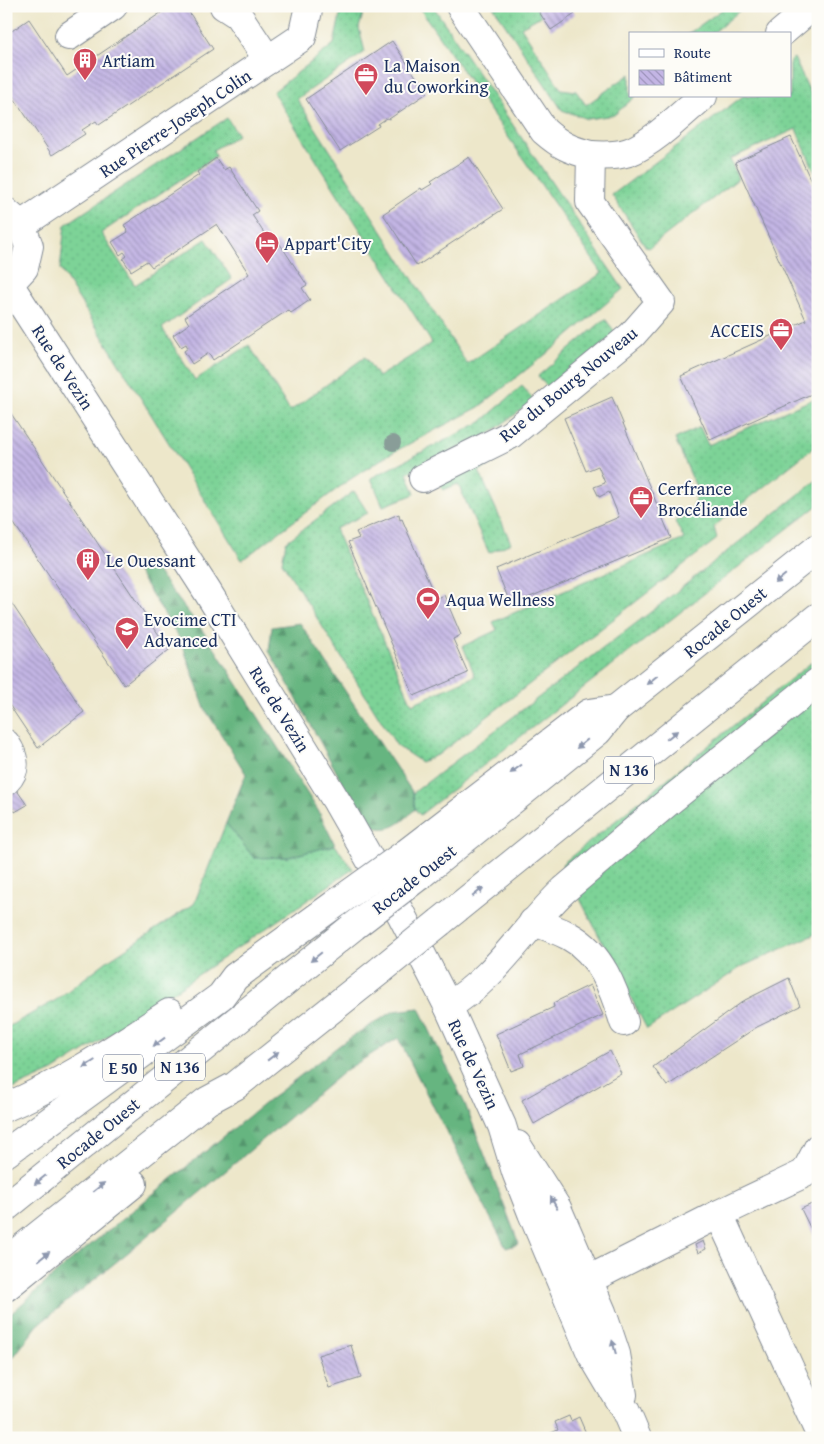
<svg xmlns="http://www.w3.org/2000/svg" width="824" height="1444" viewBox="0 0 824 1444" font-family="'Gentium Book Plus',serif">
<defs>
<pattern id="grass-dots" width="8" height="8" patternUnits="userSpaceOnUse" patternTransform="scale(1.25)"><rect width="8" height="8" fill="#7dd397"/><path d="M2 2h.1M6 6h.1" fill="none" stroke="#6bb585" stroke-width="1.8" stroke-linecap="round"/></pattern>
<pattern id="forest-firs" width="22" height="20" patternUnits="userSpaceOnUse" patternTransform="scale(1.25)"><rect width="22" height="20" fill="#66b580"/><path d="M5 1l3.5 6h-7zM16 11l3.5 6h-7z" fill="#53946c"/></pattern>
<pattern id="building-back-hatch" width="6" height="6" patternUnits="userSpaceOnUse" patternTransform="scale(1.25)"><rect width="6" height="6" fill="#c3b5e4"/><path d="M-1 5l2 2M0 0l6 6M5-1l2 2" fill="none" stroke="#9e94bc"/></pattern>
</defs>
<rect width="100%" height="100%" fill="#fdfcf7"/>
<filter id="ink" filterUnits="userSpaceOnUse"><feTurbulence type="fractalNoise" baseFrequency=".02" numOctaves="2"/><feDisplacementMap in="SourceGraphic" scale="10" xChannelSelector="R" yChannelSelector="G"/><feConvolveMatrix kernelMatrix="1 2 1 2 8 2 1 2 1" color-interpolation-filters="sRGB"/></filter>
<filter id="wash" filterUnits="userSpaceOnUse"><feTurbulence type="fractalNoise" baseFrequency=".0096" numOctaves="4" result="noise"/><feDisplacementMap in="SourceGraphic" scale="20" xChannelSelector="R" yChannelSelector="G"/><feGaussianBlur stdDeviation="1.12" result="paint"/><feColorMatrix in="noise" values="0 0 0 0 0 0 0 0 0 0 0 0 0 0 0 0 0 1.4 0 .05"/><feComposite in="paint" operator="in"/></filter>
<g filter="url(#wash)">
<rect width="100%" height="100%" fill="#ede7ca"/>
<g fill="url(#grass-dots)" stroke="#4c817a">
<polygon points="342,6 365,6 359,28 365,52 297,99 467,364 602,273 418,6 433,6 623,289 555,347 479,407 388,455 349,480 242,560 60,269 65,225 227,118 238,135 213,150 216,156 101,233 135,285 206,239 232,279 162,328 195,380 249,345 290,411 365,357 378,377 432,343 273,92 334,44"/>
<polygon points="493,6 535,6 541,16 521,27 561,89 576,91 586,105 630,74 630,96 636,96 614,115 587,119 562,110"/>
<polygon points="727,6 745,6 712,34 688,34"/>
<polygon points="794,58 818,109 818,179 796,129 730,159 738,179 649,248 646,247 612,195 743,96 790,96 790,61"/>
<polygon points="605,319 616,333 549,389 538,376"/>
<polygon points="522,386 534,400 492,432 407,473 415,494 383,506 371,478 481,422"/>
<polygon points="818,397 818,444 718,523 714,527 717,539 439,754 421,762 397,746 282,562 286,542 354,491 368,513 335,529 412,704 475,676 463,646 497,630 493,622 684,539 675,521 692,513 697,489 675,439 700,427 708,445"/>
<polygon points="486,459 489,466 479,471 511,543 489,553 458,484 443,490 439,481"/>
<polygon points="818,479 818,505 420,815 415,809 413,793 656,608"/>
<polygon points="818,657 818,933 743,966 647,1029 562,864"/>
<polygon points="226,823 254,858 288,857 335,845 353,869 110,1035 53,1071 6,1092 6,1028 56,1000 107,961 194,904"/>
</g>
<g fill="url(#forest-firs)" stroke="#40726f">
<polygon points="149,561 208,638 319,812 335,845 288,857 254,858 226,823 246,774 205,709 181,641 136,569"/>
<path d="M 300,623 L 413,793 L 415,809 C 405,820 391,833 375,827 C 370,825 365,820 361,817 L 295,696 L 269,651 L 272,627 Z"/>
<polygon points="419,1008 465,1104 519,1244 506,1248 398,1038 346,1070 141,1242 38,1325 6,1367 6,1318 62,1268 265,1103 345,1041 394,1011"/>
</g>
<g id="blocks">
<g fill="url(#building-back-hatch)">
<polygon points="171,6 185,6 213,49 99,125 96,121 82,130 85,134 52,155 6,86 6,35 29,19 67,76"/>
<polygon points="535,6 570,6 575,14 551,30"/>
<polygon points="392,41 427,93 392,117 389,119 387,118 378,124 379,126 340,151 306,99"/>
<polygon points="791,137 818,196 818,391 710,440 681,376 806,320 735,162"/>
<polygon points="469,157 503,209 417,266 383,214 421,188 422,190 432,184 430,182"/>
<polygon points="216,158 224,170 229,167 258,211 252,215 272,245 278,241 307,285 302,288 310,300 291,313 288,310 213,360 209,353 192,364 184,351 188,348 186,344 181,347 173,335 189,324 185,317 249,274 217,224 152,267 147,261 131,271 123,259 127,256 124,252 120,255 112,242 128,232 124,225 199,175 197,172"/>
<polygon points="612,397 671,538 511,605 496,569 619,517 609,492 599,497 594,487 605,483 598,466 586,471 564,418"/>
<polygon points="6,406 169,650 124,685 6,512"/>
<polygon points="399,514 400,520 402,519 436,599 444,595 461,635 453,639 468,673 414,696 348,542 359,538 356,532"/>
<polygon points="6,595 84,712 38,748 6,700"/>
<polygon points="16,789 27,805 15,812 6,798 6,795"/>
<polygon points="789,978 800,1006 757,1027 667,1086 653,1067 745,1000"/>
<polygon points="590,985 603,1015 520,1054 524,1066 511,1071 496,1034 554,1007 553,1003"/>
<polygon points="610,1051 621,1073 534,1124 522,1100"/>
<polygon points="818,1201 818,1244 801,1209"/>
<polygon points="703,1241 706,1249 698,1253 695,1245"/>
<polygon points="351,1345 361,1378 329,1388 318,1355"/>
<polygon points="569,1416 571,1421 579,1417 588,1438 547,1438 546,1435 558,1430 555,1422"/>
</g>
</g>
</g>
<g filter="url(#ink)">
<use href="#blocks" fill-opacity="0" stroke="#848b94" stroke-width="1"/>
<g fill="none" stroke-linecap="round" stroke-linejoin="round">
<defs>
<g id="minor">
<polyline points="224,6 238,15 268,60"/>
<polyline points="780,34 813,6"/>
<polyline points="69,36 113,6"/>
<path d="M 591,155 C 604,156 617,156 629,152 C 653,143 683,113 703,96"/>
<polyline points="21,225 302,37 309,6"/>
<path d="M 423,478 L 510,435 L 632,335 L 661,302 L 590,202 L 591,155 C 570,150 560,145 544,131 L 460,6"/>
<path d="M 6,744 C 14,756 18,769 6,781"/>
<path d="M 533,922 C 546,926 558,930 569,936 C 601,953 614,990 624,1022"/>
<path d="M 448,1006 C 496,978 524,928 564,890 L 667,803 L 818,682"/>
<polyline points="719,1214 805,1173 818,1148"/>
<polyline points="576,1301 581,1288 588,1280 719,1214 818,1430"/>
</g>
<g id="major">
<polyline points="6,212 21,225 29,246 24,268 9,284 6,285"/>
<polyline points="9,284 207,591 337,802 401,914 448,1006 502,1126 516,1172 532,1213 591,1353 626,1412 637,1438"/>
<polyline points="517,1145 557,1208 602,1312 616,1354 623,1395"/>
</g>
<g id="highway">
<polyline points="405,854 589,713 616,709"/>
<polyline points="419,876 598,731 616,709 818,548"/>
<polyline points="440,922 818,617"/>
<path d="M 6,1107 C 64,1083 117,1047 169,1013"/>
<polyline points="6,1153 221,996 235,977 338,902"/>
<polyline points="6,1207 354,926"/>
<polyline points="6,1261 207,1101 235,1086 382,969"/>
<polyline points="6,1287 133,1184"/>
</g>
</defs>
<use href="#minor" stroke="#848b94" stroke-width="30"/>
<use href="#major" stroke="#848b94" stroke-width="30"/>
<use href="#highway" stroke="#848b94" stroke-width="30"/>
<use href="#minor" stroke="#fff" stroke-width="28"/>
<use href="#major" stroke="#fff" stroke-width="28"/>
<use href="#highway" stroke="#fff" stroke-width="28"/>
<defs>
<g id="highway-bridge">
<polyline points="338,902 405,854"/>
<polyline points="354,926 419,876"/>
<polyline points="382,969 440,922"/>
</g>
</defs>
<use href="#highway-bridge" stroke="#848b94" stroke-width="30" stroke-linecap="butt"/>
<use href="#highway-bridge" stroke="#fff" stroke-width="28"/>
</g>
<circle fill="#899d98" cx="393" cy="443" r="8"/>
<defs><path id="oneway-solid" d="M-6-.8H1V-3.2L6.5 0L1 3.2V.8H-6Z" transform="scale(1.25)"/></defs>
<g fill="#8d97ae">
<use href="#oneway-solid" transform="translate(780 579) rotate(141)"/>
<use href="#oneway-solid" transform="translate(652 680) rotate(141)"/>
<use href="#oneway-solid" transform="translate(672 735) rotate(-39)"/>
<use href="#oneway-solid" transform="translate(582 744) rotate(141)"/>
<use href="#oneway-solid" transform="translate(516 769) rotate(143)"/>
<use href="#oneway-solid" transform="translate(478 892) rotate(-39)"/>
<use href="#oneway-solid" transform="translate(316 957) rotate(141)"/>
<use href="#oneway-solid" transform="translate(159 1042) rotate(144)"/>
<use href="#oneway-solid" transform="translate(273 1056) rotate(-38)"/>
<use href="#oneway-solid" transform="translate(89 1064) rotate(148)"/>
<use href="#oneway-solid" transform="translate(40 1180) rotate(141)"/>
<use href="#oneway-solid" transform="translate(99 1187) rotate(-39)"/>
<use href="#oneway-solid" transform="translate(554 1203) rotate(-119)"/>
<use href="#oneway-solid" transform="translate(44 1256) rotate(-39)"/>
<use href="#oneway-solid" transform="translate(614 1347) rotate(-105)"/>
</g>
</g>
<defs>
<symbol id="building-pin" viewBox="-11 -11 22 30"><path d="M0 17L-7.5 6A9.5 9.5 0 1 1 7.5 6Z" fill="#d1495b" stroke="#fdfcf7"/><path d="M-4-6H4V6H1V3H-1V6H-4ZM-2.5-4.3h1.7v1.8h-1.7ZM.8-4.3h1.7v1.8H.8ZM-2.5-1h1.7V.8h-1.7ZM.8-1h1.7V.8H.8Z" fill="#fff"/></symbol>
<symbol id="office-pin" viewBox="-11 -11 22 30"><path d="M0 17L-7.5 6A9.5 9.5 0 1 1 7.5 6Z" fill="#d1495b" stroke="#fdfcf7"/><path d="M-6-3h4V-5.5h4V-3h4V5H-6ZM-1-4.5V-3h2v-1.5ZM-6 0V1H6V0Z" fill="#fff"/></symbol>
<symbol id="hotel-pin" viewBox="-11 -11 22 30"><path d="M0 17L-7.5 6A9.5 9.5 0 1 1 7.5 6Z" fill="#d1495b" stroke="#fdfcf7"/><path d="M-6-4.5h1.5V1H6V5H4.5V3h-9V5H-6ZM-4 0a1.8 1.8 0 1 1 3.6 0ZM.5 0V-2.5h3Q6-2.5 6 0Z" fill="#fff"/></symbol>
<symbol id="stadium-pin" viewBox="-11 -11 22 30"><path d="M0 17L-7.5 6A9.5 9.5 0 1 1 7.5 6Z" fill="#d1495b" stroke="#fdfcf7"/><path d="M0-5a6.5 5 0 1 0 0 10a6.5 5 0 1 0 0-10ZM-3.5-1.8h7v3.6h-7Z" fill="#fff"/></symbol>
<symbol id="university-pin" viewBox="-11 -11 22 30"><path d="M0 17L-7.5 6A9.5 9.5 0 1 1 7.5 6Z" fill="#d1495b" stroke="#fdfcf7"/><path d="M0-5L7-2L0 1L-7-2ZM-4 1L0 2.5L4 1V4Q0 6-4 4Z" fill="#fff"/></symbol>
</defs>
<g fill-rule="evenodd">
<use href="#building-pin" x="71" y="46" width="28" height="38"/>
<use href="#office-pin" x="352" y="61" width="28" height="38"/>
<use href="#hotel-pin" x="253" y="229" width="28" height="38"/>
<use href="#office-pin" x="767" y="316" width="28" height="38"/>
<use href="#office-pin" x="627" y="484" width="28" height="38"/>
<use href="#building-pin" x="74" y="546" width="28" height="38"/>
<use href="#stadium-pin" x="414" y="585" width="28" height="38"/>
<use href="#university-pin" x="113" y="615" width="28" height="38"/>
</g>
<g text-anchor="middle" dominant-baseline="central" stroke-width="4" stroke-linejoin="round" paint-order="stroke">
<g fill="#fdfcf7" stroke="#5f6c8c" stroke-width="1">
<rect x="604" y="756.5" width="50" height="27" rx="4"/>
<rect x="155" y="1053.5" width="50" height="27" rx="4"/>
<rect x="103" y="1054.5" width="40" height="27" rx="4"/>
</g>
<g font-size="16" font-weight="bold" fill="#1b2f5e">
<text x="629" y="770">N 136</text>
<text x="180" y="1067">N 136</text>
<text x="123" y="1068">E 50</text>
</g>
<g font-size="18" fill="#1b2f5e" stroke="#fdfcf7" text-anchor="start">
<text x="102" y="60">Artiam</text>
<text x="384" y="65">La Maison<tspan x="384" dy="21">du Coworking</tspan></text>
<text x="284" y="243">Appart'City</text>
<text x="764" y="330" text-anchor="end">ACCEIS</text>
<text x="658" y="488">Cerfrance<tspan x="658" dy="21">Brocéliande</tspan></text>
<text x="106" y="560">Le Ouessant</text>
<text x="446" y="599">Aqua Wellness</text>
<text x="144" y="619">Evocime CTI<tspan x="144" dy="21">Advanced</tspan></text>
</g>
<g font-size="18" fill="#1b2f5e" stroke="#fdfcf7">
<text transform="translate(175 123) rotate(-34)">Rue Pierre-Joseph Colin</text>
<text transform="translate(63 367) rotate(57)">Rue de Vezin</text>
<text transform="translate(568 384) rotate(-39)">Rue du Bourg Nouveau</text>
<text transform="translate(725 622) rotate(-39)">Rocade Ouest</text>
<text transform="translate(280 709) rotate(58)">Rue de Vezin</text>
<text transform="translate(414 879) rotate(-38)">Rocade Ouest</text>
<text transform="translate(474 1064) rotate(65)">Rue de Vezin</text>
<text transform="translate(98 1133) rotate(-39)">Rocade Ouest</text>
</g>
</g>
<rect width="824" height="1444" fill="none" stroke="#fdfcf7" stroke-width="25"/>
<rect x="629" y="32" width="162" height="65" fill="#fdfcf7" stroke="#a3aaba"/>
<rect x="639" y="49" width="25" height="8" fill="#ffffff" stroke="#a3aaba"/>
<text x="674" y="58" font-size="15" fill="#1b2f5e">Route</text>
<rect x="639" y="70" width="25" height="15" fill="url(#building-back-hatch)" stroke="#a3aaba"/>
<text x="674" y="82" font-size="15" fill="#1b2f5e">Bâtiment</text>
</svg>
